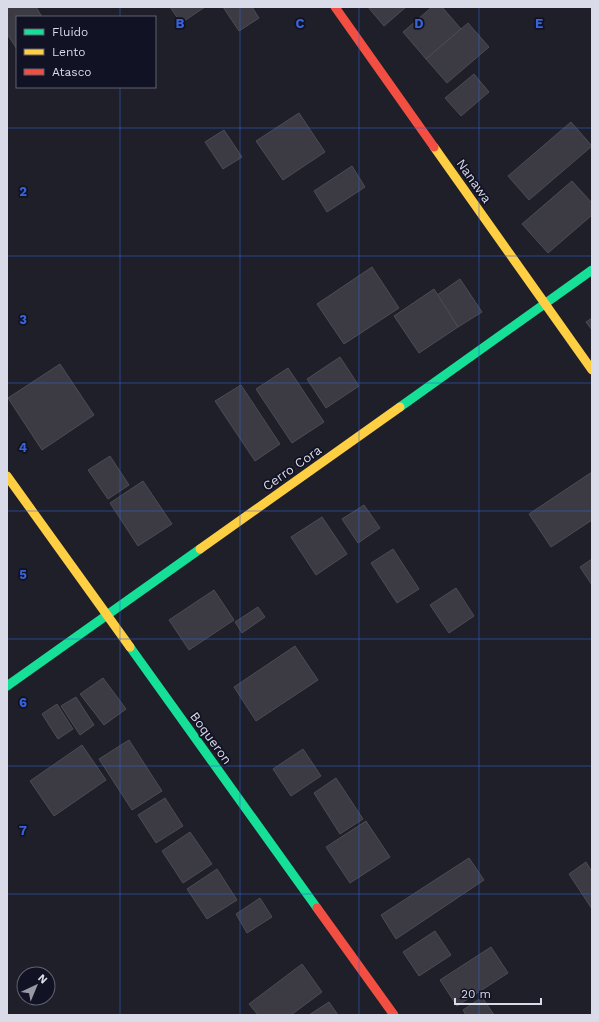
<svg xmlns="http://www.w3.org/2000/svg" width="599" height="1022" viewBox="0 0 599 1022" font-family="'Work Sans',sans-serif">
<rect width="100%" height="100%" fill="#1e1f29"/>
<g fill="#3c3a43" stroke="#4d4c54">
<polygon points="7,7 36,7 42,17 17,17 17,49 7,34"/>
<polygon points="170,7 205,7 181,23"/>
<polygon points="223,7 252,7 259,18 239,31"/>
<polygon points="368,7 406,7 384,26"/>
<polygon points="432,7 442,7 461,29 426,59 403,32"/>
<polygon points="468,23 489,47 447,83 426,59"/>
<polygon points="474,74 489,92 461,116 445,98"/>
<polygon points="299,113 325,152 283,180 256,141"/>
<polygon points="571,122 592,146 529,200 508,176"/>
<polygon points="224,130 242,157 223,169 205,142"/>
<polygon points="352,166 365,187 327,212 314,191"/>
<polygon points="572,181 592,203 592,215 548,253 522,224"/>
<polygon points="372,267 399,308 344,344 317,304"/>
<polygon points="460,279 482,312 458,327 437,295"/>
<polygon points="434,289 458,327 419,353 394,316"/>
<polygon points="592,318 592,330 586,322"/>
<polygon points="340,357 359,386 326,408 307,379"/>
<polygon points="60,364 94,415 42,450 8,398"/>
<polygon points="288,368 324,422 292,443 256,389"/>
<polygon points="241,385 280,444 255,461 215,401"/>
<polygon points="110,456 129,485 108,499 88,470"/>
<polygon points="592,472 592,520 551,547 529,514"/>
<polygon points="143,481 172,524 138,546 110,503"/>
<polygon points="364,505 380,528 358,543 342,519"/>
<polygon points="322,517 347,554 316,575 291,537"/>
<polygon points="393,549 419,589 397,603 371,563"/>
<polygon points="592,559 592,585 580,567"/>
<polygon points="456,588 474,616 449,633 430,605"/>
<polygon points="214,590 234,620 189,650 169,620"/>
<polygon points="258,607 265,617 242,633 235,622"/>
<polygon points="295,646 318,680 256,721 234,687"/>
<polygon points="103,678 126,709 104,725 80,694"/>
<polygon points="76,697 94,725 80,735 61,706"/>
<polygon points="57,704 73,729 58,739 42,714"/>
<polygon points="129,740 162,791 132,810 99,759"/>
<polygon points="82,745 106,780 54,816 30,781"/>
<polygon points="303,749 321,776 291,796 273,769"/>
<polygon points="336,778 363,819 340,834 314,793"/>
<polygon points="165,798 183,826 156,843 138,815"/>
<polygon points="366,821 390,857 350,883 326,847"/>
<polygon points="190,832 212,864 183,883 162,851"/>
<polygon points="469,858 484,880 396,939 381,915"/>
<polygon points="586,862 592,872 592,909 569,874"/>
<polygon points="217,869 237,900 207,919 187,889"/>
<polygon points="260,898 272,917 247,933 236,914"/>
<polygon points="435,931 451,955 419,976 403,952"/>
<polygon points="491,947 508,973 457,1006 440,980"/>
<polygon points="302,964 322,992 291,1015 258,1015 249,1004"/>
<polygon points="482,997 494,1015 466,1015 463,1010"/>
<polygon points="329,1002 338,1015 309,1015"/>
</g>
<g fill="none" stroke-linecap="round" stroke-linejoin="round">
<g stroke="#16e098" stroke-width="9">
<polyline points="400,407 592,270"/>
<polyline points="130,647 317,908"/>
<polyline points="7,686 200,549"/>
</g>
<g stroke="#ffcf43" stroke-width="9">
<polyline points="434,147 592,370"/>
<polyline points="7,476 130,647"/>
<polyline points="200,549 400,407"/>
</g>
<g stroke="#f24e42" stroke-width="9">
<polyline points="335,7 434,147"/>
<polyline points="317,908 394,1015"/>
</g>
</g>
<path fill="none" stroke="#3963da" stroke-width="1" stroke-opacity="0.55" d="M 120,7 L 120,17M 240,7 L 240,1015M 359,7 L 359,1015M 479,7 L 479,1015M 120,87 L 120,1015M 7,128 L 592,128M 7,256 L 592,256M 7,383 L 592,383M 7,511 L 592,511M 7,639 L 592,639M 7,766 L 592,766M 7,894 L 592,894"/>
<g text-anchor="middle" dominant-baseline="central" stroke-width="3.5" stroke-linejoin="round" paint-order="stroke">
<g font-size="13" fill="#dadbe8" stroke="#111223">
<text transform="translate(474 181) rotate(55)">Nanawa</text>
<text transform="translate(292 468) rotate(-35)">Cerro Cora</text>
<text transform="translate(211 738) rotate(54)">Boqueron</text>
</g>
</g>
<g font-size="13" text-anchor="middle" font-weight="bold" fill="#3963da" stroke="#111223" stroke-width="3.5" stroke-linejoin="round" paint-order="stroke">
<text x="180" y="28">B</text>
<text x="300" y="28">C</text>
<text x="419" y="28">D</text>
<text x="539" y="28">E</text>
<text x="23" y="196">2</text>
<text x="23" y="324">3</text>
<text x="23" y="452">4</text>
<text x="23" y="579">5</text>
<text x="23" y="707">6</text>
<text x="23" y="835">7</text>
</g>
<rect width="599" height="1022" fill="none" stroke="#dadbe8" stroke-width="16"/>
<rect x="16" y="16" width="140" height="72" fill="#111223" stroke="#616272"/>
<rect x="24" y="29" width="20" height="6" fill="#16e098" stroke="#616272"/>
<text x="52" y="36" font-size="12" fill="#dadbe8">Fluido</text>
<rect x="24" y="49" width="20" height="6" fill="#ffcf43" stroke="#616272"/>
<text x="52" y="56" font-size="12" fill="#dadbe8">Lento</text>
<rect x="24" y="69" width="20" height="6" fill="#f24e42" stroke="#616272"/>
<text x="52" y="76" font-size="12" fill="#dadbe8">Atasco</text>
<g transform="translate(36 986) rotate(44)"><circle r="19" fill="#111223" stroke="#616272"/>
<path d="M0-3L7 15L0 10L-7 15Z" fill="#9899a5"/>
<text y="-6" font-size="11" font-weight="bold" text-anchor="middle" fill="#dadbe8">N</text>
</g>
<path d="M455 998v6h86v-6" fill="none" stroke="#dadbe8" stroke-width="2"/>
<text x="461" y="998" font-size="12" fill="#dadbe8" stroke="#111223" stroke-width="3" paint-order="stroke">20 m</text>
</svg>
